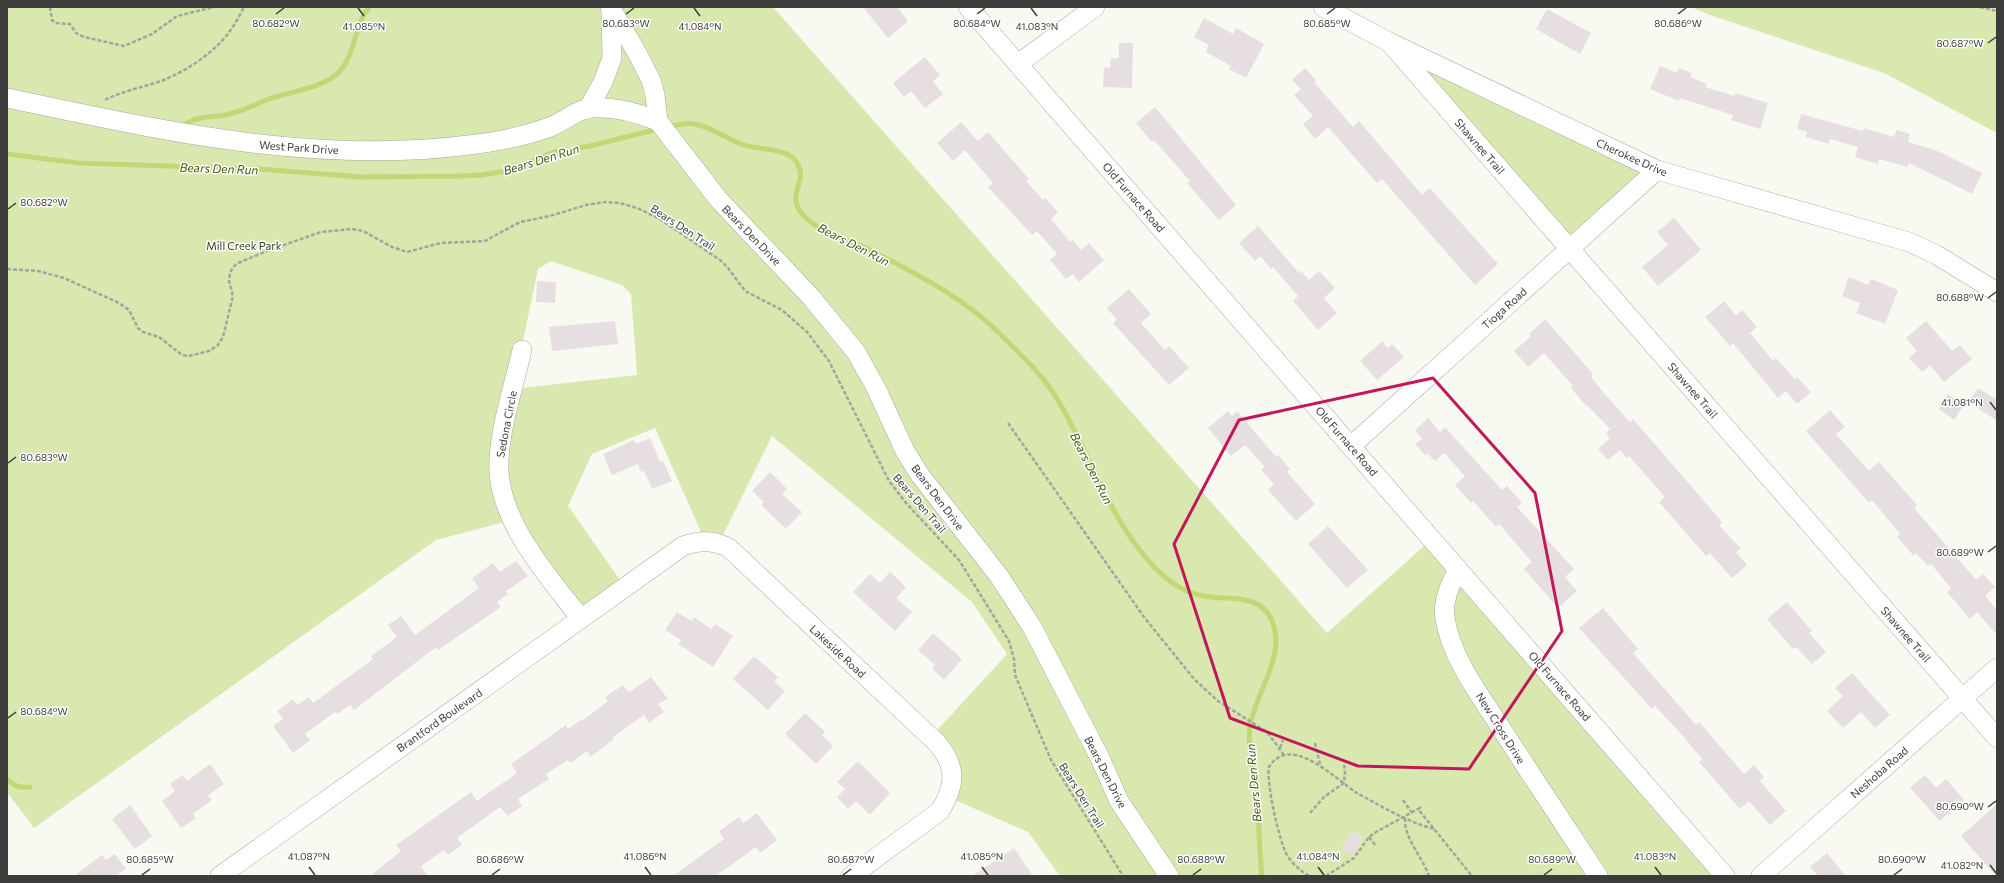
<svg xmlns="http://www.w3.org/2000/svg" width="2004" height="883" viewBox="0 0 2004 883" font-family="Commissioner,sans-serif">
<rect width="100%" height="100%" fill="#f8faf2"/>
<g fill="#d8e8ae" fill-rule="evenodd">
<path d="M 7,7 L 773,7 L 1327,633 L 1432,539 L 1725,876 L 1060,876 L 1028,832 L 948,797 L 951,786 L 931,737 L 1007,654 L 972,602 L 772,436 L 719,543 L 705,541 L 655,428 L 592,454 L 568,506 L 625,587 L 581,619 L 512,520 L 436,540 L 34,828 L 7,792 ZM 551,261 L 622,285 L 631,294 L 637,375 L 513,389 L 538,269 Z"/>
<polygon points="1691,7 1997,7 1997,133 1884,73 1710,15"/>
<polygon points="1389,42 1657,170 1570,249"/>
</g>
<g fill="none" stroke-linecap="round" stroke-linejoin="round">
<g stroke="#c1d877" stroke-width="5">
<path d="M 185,124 C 198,115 214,118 229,114 C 244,111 256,104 269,99 C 291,91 323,89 340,71 C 356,53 354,25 369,7"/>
<path d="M 668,127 C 677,125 686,122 695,124 C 711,127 726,138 741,144 C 758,151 787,146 797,163 C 810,183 781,196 807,219 C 823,233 847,239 866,248 C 913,272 964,297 1001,335 C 1021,355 1045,377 1059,402 C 1092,458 1109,520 1156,569 C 1169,582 1186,593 1204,596 C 1229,601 1260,592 1272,621 C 1287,657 1255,692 1250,727 C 1247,747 1254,768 1256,788 C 1259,817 1259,847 1262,876"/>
<polyline points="7,154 78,163 259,169 361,177 460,176 482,175 506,171 554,152 590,146 658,129"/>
<path d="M 7,779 C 15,787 20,788 30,787"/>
</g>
</g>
<g fill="#e7dee2">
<polygon points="863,7 897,7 908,21 888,38"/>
<polygon points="1547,9 1591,33 1580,54 1536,29"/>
<polygon points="1204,18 1233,34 1236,28 1264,44 1246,78 1229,69 1231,66 1206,52 1209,45 1194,37"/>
<polygon points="1119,43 1133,43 1132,88 1103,87 1104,67 1110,68 1111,58 1119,58"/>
<polygon points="925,57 940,75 933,81 943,94 925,108 911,91 904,97 893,83"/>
<polygon points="1660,66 1677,73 1679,68 1692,73 1690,77 1707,84 1705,87 1735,96 1735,93 1768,103 1760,129 1731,120 1733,115 1680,98 1679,101 1650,89"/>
<polygon points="1305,68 1316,80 1314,82 1353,127 1359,121 1422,195 1430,188 1498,264 1475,285 1382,179 1377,183 1328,127 1315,139 1303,124 1313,116 1294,95 1301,89 1292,80"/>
<polygon points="1155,107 1236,205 1219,220 1187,183 1190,181 1154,140 1152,142 1136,123"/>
<polygon points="1801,114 1863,131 1864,128 1894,137 1897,130 1910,134 1908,142 1935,150 1982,173 1972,194 1909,163 1908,167 1879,159 1878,164 1855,157 1858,147 1830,139 1829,144 1805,137 1807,132 1797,129"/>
<polygon points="961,122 978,141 988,132 1029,179 1026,181 1043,200 1045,198 1058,212 1051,219 1070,242 1073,240 1081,250 1089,243 1104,260 1079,282 1073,274 1066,279 1050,260 1057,254 1037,231 1032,235 988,187 993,183 965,150 953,161 937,143"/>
<polygon points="1674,218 1701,250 1658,286 1642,267 1668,245 1657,232"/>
<polygon points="1258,226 1299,273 1301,271 1309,280 1319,271 1335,288 1324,298 1337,313 1318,330 1293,301 1298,296 1273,267 1271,269 1260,256 1255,261 1239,243"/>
<polygon points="1849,277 1868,285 1871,279 1898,290 1885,324 1856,313 1860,303 1842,296"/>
<polygon points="537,281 556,282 555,303 536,302"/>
<polygon points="1129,289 1151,314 1141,323 1165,350 1169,346 1189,368 1169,385 1113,323 1117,320 1107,308"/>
<polygon points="1724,301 1736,316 1742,310 1757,327 1750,333 1773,361 1776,358 1795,379 1797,377 1811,392 1797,404 1786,391 1778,398 1733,343 1730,346 1705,317"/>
<polygon points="1545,319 1593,374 1591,377 1603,392 1630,422 1633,419 1722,522 1719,525 1741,549 1736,552 1747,565 1732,578 1710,553 1706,556 1659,502 1665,497 1629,456 1627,458 1620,450 1608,460 1598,449 1610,438 1606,433 1610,429 1587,405 1586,406 1571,388 1573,386 1544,353 1528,367 1514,351 1531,336 1529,334"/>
<polygon points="615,321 618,344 552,351 549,327"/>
<polygon points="1926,321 1952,351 1960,345 1972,359 1944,382 1930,365 1922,372 1909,358 1917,351 1906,338"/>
<polygon points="1382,341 1388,348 1392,344 1404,357 1377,380 1360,361"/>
<polygon points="1978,388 1997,400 1997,421 1969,402"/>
<polygon points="1948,394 1964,405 1954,420 1939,409"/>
<polygon points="1830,410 1845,427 1836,434 1869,471 1879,462 1917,505 1914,508 1976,580 1983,574 1995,587 1985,596 1997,610 1997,635 1977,612 1970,619 1947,592 1951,588 1931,564 1928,566 1916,553 1913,555 1897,537 1900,534 1872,500 1869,503 1806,431"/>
<polygon points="1228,411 1232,416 1237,411 1276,457 1278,455 1290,469 1287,472 1315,504 1296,521 1268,490 1274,484 1261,470 1265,467 1245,445 1231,456 1208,428"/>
<polygon points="1428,418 1440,432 1445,427 1502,490 1507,486 1522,503 1517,507 1574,569 1565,577 1577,591 1558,608 1524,569 1532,562 1499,524 1496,527 1473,501 1471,503 1455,485 1465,476 1444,453 1435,461 1427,453 1425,455 1415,444 1422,439 1415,430"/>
<polygon points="650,438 660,462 663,461 672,481 652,489 644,471 641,472 638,464 612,475 603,454 634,440 636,444"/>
<polygon points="770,472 787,489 782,494 802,512 786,529 761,505 764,502 752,491"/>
<polygon points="1328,526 1368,570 1347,588 1308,544"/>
<polygon points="516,561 528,576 506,591 508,594 497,602 501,607 438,650 436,647 354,710 350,705 337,714 335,712 305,734 310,740 293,753 273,726 283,719 277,711 293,699 297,705 309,697 313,703 373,659 371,656 397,637 388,625 401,616 415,635 479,588 472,578 493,563 500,572"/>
<polygon points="890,572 906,587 896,598 912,612 895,631 853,592 870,574 880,583"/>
<polygon points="1787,602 1812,631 1809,633 1826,652 1812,664 1796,647 1793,649 1767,619"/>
<polygon points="1603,608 1638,649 1633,653 1696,725 1699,722 1744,774 1754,765 1764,777 1760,781 1786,811 1770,825 1749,801 1740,809 1699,762 1702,759 1683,736 1655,706 1652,709 1579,628"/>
<polygon points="677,612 692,621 694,617 711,629 715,624 733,636 713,667 678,644 681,640 665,630"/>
<polygon points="933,633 962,659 944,680 932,668 935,665 918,650"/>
<polygon points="754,656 778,677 774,682 785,691 768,710 733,679"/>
<polygon points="1852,673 1890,715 1875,728 1861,712 1843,728 1827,711 1843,696 1835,688"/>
<polygon points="651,677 668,699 658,704 664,712 649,723 644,715 613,737 614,739 591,757 587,751 570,763 568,760 546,774 549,779 518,799 522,806 508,816 500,807 457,838 462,845 448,855 444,850 421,866 428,876 370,876 401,851 396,845 426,824 471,792 477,801 517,773 511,764 566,725 568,729 581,720 582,721 608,701 605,697 623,685 629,692"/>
<polygon points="805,713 825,732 822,735 833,746 816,764 785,734"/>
<polygon points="858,761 890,793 870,815 856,801 848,809 837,797 845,789 837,782"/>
<polygon points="210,764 224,784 208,795 212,800 193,814 196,818 181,828 162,801 175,791 170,784 183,775 187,781"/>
<polygon points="1925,775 1936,788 1946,779 1964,800 1940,821 1910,788"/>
<polygon points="1997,804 1997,876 1996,876 1961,836"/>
<polygon points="130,805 152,836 135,849 112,819"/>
<polygon points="757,813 777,840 760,853 756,847 716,876 673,876 724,839 719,831 739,817 743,823"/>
<polygon points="1353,831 1363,838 1352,856 1341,848"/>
<polygon points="1014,848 1033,876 972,876"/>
<polygon points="1827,853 1846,876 1818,876 1810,867"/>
<polygon points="115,854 126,869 116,876 74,876 102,855 106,860"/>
</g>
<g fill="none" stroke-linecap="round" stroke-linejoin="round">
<defs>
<g id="minor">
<polyline points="610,7 636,51 651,80 655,95 658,121 719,200 810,296 856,352 876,388 905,451 920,475 999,576 1032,627 1100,758 1119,801 1169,876"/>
<polyline points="968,7 1725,876"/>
<polyline points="1323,7 1389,42 1657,170 1909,242 1935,254 1997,292"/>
<polyline points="1389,42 1997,738"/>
<polyline points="1018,64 1095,7"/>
<path d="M 7,98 C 159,130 313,165 469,145 C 496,142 525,136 550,127 C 563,122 576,110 590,108 C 614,106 636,112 658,121"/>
<polyline points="588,109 603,82 612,58 611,12"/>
<path d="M 522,350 C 514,386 501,423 499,460 C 495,518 548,576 581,619"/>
<polyline points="1351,446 1657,170"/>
<path d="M 1458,569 C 1451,583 1442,601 1445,618 C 1451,658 1480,695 1501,728 C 1533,778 1566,827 1598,876"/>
<path d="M 220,876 L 683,546 C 700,540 713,540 729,548 L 936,742 C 957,766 956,785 940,811 L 851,876"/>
<polyline points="1761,876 1997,668"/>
</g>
</defs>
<use href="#minor" stroke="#a7a9a2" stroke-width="20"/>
<g stroke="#a3a59f" stroke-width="2.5" stroke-dasharray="4 2" stroke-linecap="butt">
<polyline points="50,7 52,20 55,23 70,24 76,33 84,37 124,46 152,34 177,16 214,7"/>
<polyline points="1980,7 1997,11"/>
<path d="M 105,100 C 124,90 146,87 166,79 C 188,70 216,51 230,31 C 235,24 240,15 244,7"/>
<polyline points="7,269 38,271 64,278 119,303 129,310 138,328 143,332 159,337 182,355 189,356 209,351 218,345 223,337 233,296 229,281 230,273 233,267 238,263 270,250 321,232 352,229 363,231 392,247 407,252 441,243 485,241 520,222 550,216 586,205 605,202 620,203 637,208 660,219 720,260 728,268 745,291 782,310 807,332 829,361 889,481 906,503 959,560 1009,641 1014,659 1015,675 1051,760 1123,876"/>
<polyline points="1008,423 1144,617 1194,679 1218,701 1267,732 1284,755"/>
<polyline points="1315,743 1320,764"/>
<polyline points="1280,748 1283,740"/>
<polyline points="1403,800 1412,813"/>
<polyline points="1421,807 1418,809 1472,876"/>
<polyline points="1310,813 1324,797 1344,783 1345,773 1344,763"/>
<path d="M 1405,818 C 1404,839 1422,856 1429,876"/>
<polyline points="1369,837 1376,846"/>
<path d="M 1309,876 C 1300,870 1292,864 1287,855 C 1279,841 1266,782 1269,767 C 1291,732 1336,780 1357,793 C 1379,805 1411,824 1435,829"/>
<polyline points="1326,876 1354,858 1369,837 1376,832 1418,809"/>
</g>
<use href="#minor" stroke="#fff" stroke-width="19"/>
</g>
<path fill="none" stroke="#c2185b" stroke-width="3" stroke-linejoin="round" d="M 1433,378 L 1535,493 L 1562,631 L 1469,769 L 1358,766 L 1230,718 L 1174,544 L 1239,420 Z"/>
<path fill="none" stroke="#3c3d3a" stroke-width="1.5" d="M 358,8 L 364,16M 694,8 L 700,16M 1031,8 L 1037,16M 276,14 L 284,8M 626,14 L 634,8M 977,14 L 985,8M 1327,14 L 1335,8M 1678,14 L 1686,8M 1988,43 L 1996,37M 8,209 L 16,203M 1988,298 L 1996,292M 1990,402 L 1996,410M 8,463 L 16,457M 1988,552 L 1996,546M 8,718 L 16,712M 1988,807 L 1996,801M 1990,865 L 1996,873M 309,867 L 315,875M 645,867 L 651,875M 982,867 L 988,875M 1318,867 L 1324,875M 1655,867 L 1661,875M 142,875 L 150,869M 492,875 L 500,869M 843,875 L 851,869M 1193,875 L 1201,869M 1544,875 L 1552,869M 1894,875 L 1902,869"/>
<g text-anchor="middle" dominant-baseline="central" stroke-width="3" stroke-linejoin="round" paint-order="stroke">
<g font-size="11" fill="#3c3d3a" stroke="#fff">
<text transform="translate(1480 146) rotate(49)">Shawnee Trail</text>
<text transform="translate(299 147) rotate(4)">West Park Drive</text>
<text transform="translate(1632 157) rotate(24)">Cherokee Drive</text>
<text transform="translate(1134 197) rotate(49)">Old Furnace Road</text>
<text transform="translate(683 227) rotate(33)">Bears Den Trail</text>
<text transform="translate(752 235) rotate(46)">Bears Den Drive</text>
<text transform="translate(1504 308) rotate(-42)">Tioga Road</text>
<text transform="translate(1693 390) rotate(49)">Shawnee Trail</text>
<text transform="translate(506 424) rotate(-79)">Sedona Circle</text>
<text transform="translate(1347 441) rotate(49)">Old Furnace Road</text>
<text transform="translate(938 497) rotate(53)">Bears Den Drive</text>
<text transform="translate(920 503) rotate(49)">Bears Den Trail</text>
<text transform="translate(1906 634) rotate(49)">Shawnee Trail</text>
<text transform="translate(838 651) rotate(43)">Lakeside Road</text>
<text transform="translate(1560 686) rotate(49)">Old Furnace Road</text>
<text transform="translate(439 720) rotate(-35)">Brantford Boulevard</text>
<text transform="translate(1501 728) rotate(58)">New Cross Drive</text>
<text transform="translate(1106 772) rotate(63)">Bears Den Drive</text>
<text transform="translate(1879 772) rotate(-41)">Neshoba Road</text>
<text transform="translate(1082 795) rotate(58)">Bears Den Trail</text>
</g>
<g font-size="11" fill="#353e16" stroke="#fff">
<text x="244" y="245">Mill Creek Park</text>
</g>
<g font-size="12" font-style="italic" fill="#495710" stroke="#fff">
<text transform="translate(541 159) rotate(-17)">Bears Den Run</text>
<text transform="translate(219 168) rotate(2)">Bears Den Run</text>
<text transform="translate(854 244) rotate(27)">Bears Den Run</text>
<text transform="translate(1092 468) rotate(63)">Bears Den Run</text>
<text transform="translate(1253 783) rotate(-95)">Bears Den Run</text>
</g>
</g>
<g font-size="10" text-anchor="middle" fill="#3c3d3a" stroke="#fff" stroke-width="3" stroke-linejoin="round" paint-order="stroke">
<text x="276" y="27">80.682°W</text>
<text x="626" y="27">80.683°W</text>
<text x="977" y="27">80.684°W</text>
<text x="1327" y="27">80.685°W</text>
<text x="1678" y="27">80.686°W</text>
<text x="364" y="30">41.085°N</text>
<text x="700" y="30">41.084°N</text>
<text x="1037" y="30">41.083°N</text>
<text x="1960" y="47">80.687°W</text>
<text x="44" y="206">80.682°W</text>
<text x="1960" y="301">80.688°W</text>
<text x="1962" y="406">41.081°N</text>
<text x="44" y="461">80.683°W</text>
<text x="1960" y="556">80.689°W</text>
<text x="44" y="715">80.684°W</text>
<text x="1960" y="810">80.690°W</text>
<text x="309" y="860">41.087°N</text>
<text x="645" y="860">41.086°N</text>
<text x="982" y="860">41.085°N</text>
<text x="1318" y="860">41.084°N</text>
<text x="1655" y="860">41.083°N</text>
<text x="150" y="863">80.685°W</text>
<text x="500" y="863">80.686°W</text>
<text x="851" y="863">80.687°W</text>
<text x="1201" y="863">80.688°W</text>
<text x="1552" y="863">80.689°W</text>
<text x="1902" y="863">80.690°W</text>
<text x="1962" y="869">41.082°N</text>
</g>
<rect width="2004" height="883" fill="none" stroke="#3c3d3a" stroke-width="16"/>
</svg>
